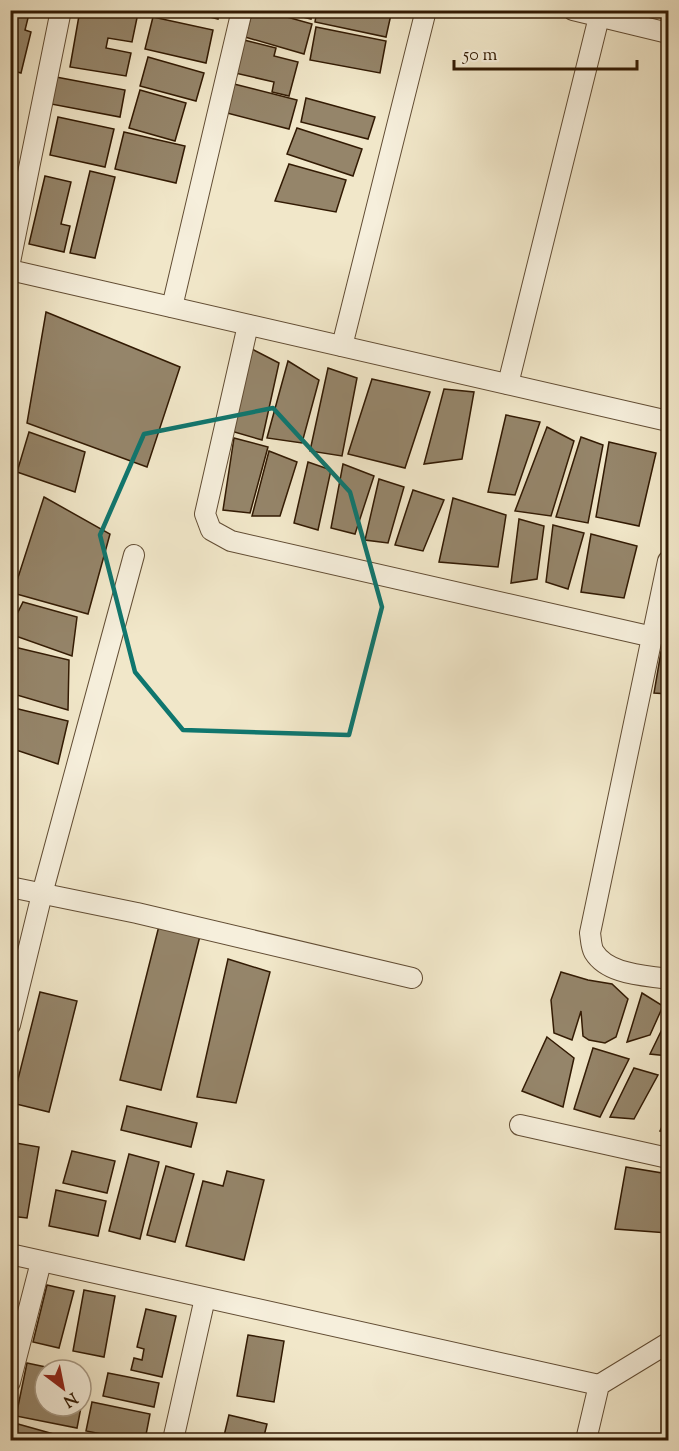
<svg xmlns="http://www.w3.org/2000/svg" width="679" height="1451" viewBox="0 0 679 1451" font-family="'Sorts Mill Goudy',serif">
<rect width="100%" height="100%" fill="#f1e7c9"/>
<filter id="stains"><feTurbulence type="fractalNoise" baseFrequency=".00333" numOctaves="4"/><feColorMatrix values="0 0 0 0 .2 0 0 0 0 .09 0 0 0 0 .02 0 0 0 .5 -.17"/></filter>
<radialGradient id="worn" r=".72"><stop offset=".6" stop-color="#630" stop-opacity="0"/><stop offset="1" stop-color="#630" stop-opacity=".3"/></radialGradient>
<g fill="#95856a" stroke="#321a03" stroke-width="1.5">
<polygon points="10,10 30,10 25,30 31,32 21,73 10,70"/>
<polygon points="80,10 123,10 138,13 132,42 108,38 106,48 131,53 126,76 70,67"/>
<polygon points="149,10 174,10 172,16"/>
<polygon points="183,10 220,10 218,19"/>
<polygon points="253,10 262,10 312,24 304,54 245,37"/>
<polygon points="275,10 313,10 311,19"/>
<polygon points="317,10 392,10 386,37 315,22"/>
<polygon points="153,17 213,30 206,63 145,49"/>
<polygon points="316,27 386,41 380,73 310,60"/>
<polygon points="244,40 276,48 274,56 298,62 289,96 272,92 274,82 235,73"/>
<polygon points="148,57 204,73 196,101 140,86"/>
<polygon points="56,77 125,90 120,117 51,104"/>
<polygon points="234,84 297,100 289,129 227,113"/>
<polygon points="140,90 186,103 175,141 129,128"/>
<polygon points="306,98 375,117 368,139 301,122"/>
<polygon points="58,117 114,129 105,167 50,155"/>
<polygon points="297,128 362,149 353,176 287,154"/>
<polygon points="124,132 185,146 176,183 115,169"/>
<polygon points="289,164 346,180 336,212 275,201"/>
<polygon points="90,171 115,177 95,258 70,253"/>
<polygon points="45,176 71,182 61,224 70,226 64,252 29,244"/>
<polygon points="46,312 180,367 147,467 27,423"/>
<polygon points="250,348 279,363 262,440 231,431"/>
<polygon points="288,361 319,380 302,443 267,438"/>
<polygon points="328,368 357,378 342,456 310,451"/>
<polygon points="372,379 430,392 405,468 348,454"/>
<polygon points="444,389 474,392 462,459 424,464"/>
<polygon points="506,415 540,422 515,495 488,492"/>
<polygon points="547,427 574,441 551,516 515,511"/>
<polygon points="29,432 85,452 75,492 17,472"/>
<polygon points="581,437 603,445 588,523 556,517"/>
<polygon points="234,438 268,447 250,513 223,510"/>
<polygon points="609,442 656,453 639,526 596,517"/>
<polygon points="269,451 297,462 280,516 252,516"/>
<polygon points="308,462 331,470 318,530 294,523"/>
<polygon points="343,464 374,476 355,534 331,528"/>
<polygon points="379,479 404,487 388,543 365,540"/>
<polygon points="413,490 444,500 423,551 395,545"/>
<polygon points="44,497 110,534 88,614 13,593"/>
<polygon points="453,498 506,515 498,567 439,562"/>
<polygon points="519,519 544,526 537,579 511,583"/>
<polygon points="553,525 584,533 568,589 546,582"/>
<polygon points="591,534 637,546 624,598 581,592"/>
<polygon points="23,602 77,617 72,656 10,634 10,628"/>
<polygon points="10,646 69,660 68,710 10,693"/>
<polygon points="661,652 668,654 668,694 654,693"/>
<polygon points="10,707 68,721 58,764 10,748"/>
<polygon points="10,911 15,912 10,932"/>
<polygon points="160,922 201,932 161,1090 120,1080"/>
<polygon points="228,959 270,972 236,1103 197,1097"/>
<polygon points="561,972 588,980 612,984 628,999 616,1037 605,1043 589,1040 583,1036 581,1011 572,1040 554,1033 551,1000"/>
<polygon points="40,992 77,1001 49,1112 12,1103"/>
<polygon points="642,993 663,1006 650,1035 627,1042"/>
<polygon points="668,1017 668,1056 650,1054"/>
<polygon points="547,1037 574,1058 563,1107 522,1091"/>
<polygon points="593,1048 629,1059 600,1117 574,1109"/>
<polygon points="634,1068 658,1075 634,1119 610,1117"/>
<polygon points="127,1106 197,1123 191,1147 121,1130"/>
<polygon points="668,1114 668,1133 660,1131"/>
<polygon points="10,1142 39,1147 27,1218 10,1216"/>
<polygon points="72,1151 115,1161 107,1193 63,1183"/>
<polygon points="129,1154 159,1162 140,1239 109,1231"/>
<polygon points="166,1166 194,1174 175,1242 147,1235"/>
<polygon points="626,1167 668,1174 668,1233 615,1229"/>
<polygon points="227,1171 264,1180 244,1260 186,1246 203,1181 223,1186"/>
<polygon points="56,1190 106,1201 98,1236 49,1226"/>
<polygon points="47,1285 74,1291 59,1348 33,1342"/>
<polygon points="84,1290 115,1296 104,1357 73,1351"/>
<polygon points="146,1309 176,1316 162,1377 131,1370 134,1358 142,1360 144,1349 137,1347"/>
<polygon points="248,1335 284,1341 274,1402 237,1396"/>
<polygon points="27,1363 60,1370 45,1370 45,1406 81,1406 81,1374 87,1376 77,1428 16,1416"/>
<polygon points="108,1373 159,1383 154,1407 103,1396"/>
<polygon points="92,1402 150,1414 145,1440 133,1440 86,1431"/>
<polygon points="229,1415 267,1424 263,1440 223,1440"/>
<polygon points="18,1424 75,1440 13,1440"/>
</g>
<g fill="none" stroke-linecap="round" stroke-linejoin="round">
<defs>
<g id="minor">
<polyline points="573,10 668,33"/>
<polyline points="10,262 61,10"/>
<polyline points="10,270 668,421"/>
<polyline points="172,307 242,10"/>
<polyline points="248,325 205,514 211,530 231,541 653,637"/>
<polyline points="342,346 426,10"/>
<polyline points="508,384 599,17"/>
<path d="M 668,561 L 590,933 C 591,939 591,947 594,952 C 608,975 645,975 668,979"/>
<polyline points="10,887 137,913 412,978"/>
<polyline points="10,1025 42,894 134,555"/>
<polyline points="520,1125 668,1158"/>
<polyline points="10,1254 599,1385"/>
<polyline points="10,1382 41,1262"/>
<polyline points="173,1440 205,1298"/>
<polyline points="586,1440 599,1385 668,1343"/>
</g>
</defs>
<use href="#minor" stroke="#624d34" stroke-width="22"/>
<use href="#minor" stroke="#f6efdc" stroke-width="20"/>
</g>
<path fill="none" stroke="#0f766e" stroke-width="4.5" stroke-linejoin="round" d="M 273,408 L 350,492 L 382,607 L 349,735 L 183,730 L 135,672 L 100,535 L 144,434 Z"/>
<rect width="679" height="1451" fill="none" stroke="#f1e7c9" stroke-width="36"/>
<rect x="12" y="12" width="655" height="1427" fill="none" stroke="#321a03" stroke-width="3"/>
<rect x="18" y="18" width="643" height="1415" fill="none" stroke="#321a03" stroke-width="1.5"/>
<g transform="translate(63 1388) rotate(148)"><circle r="28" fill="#f6efdc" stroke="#a89a85" stroke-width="1.5"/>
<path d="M0-4.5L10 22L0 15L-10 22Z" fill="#8f2418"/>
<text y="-9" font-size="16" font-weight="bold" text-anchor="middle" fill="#321a03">N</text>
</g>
<path d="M454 60v9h183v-9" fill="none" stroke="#321a03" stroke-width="3"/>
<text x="463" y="60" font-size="18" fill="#321a03" stroke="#f6efdc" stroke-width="4.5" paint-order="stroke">50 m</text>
<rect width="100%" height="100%" filter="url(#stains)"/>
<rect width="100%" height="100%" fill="url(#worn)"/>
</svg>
